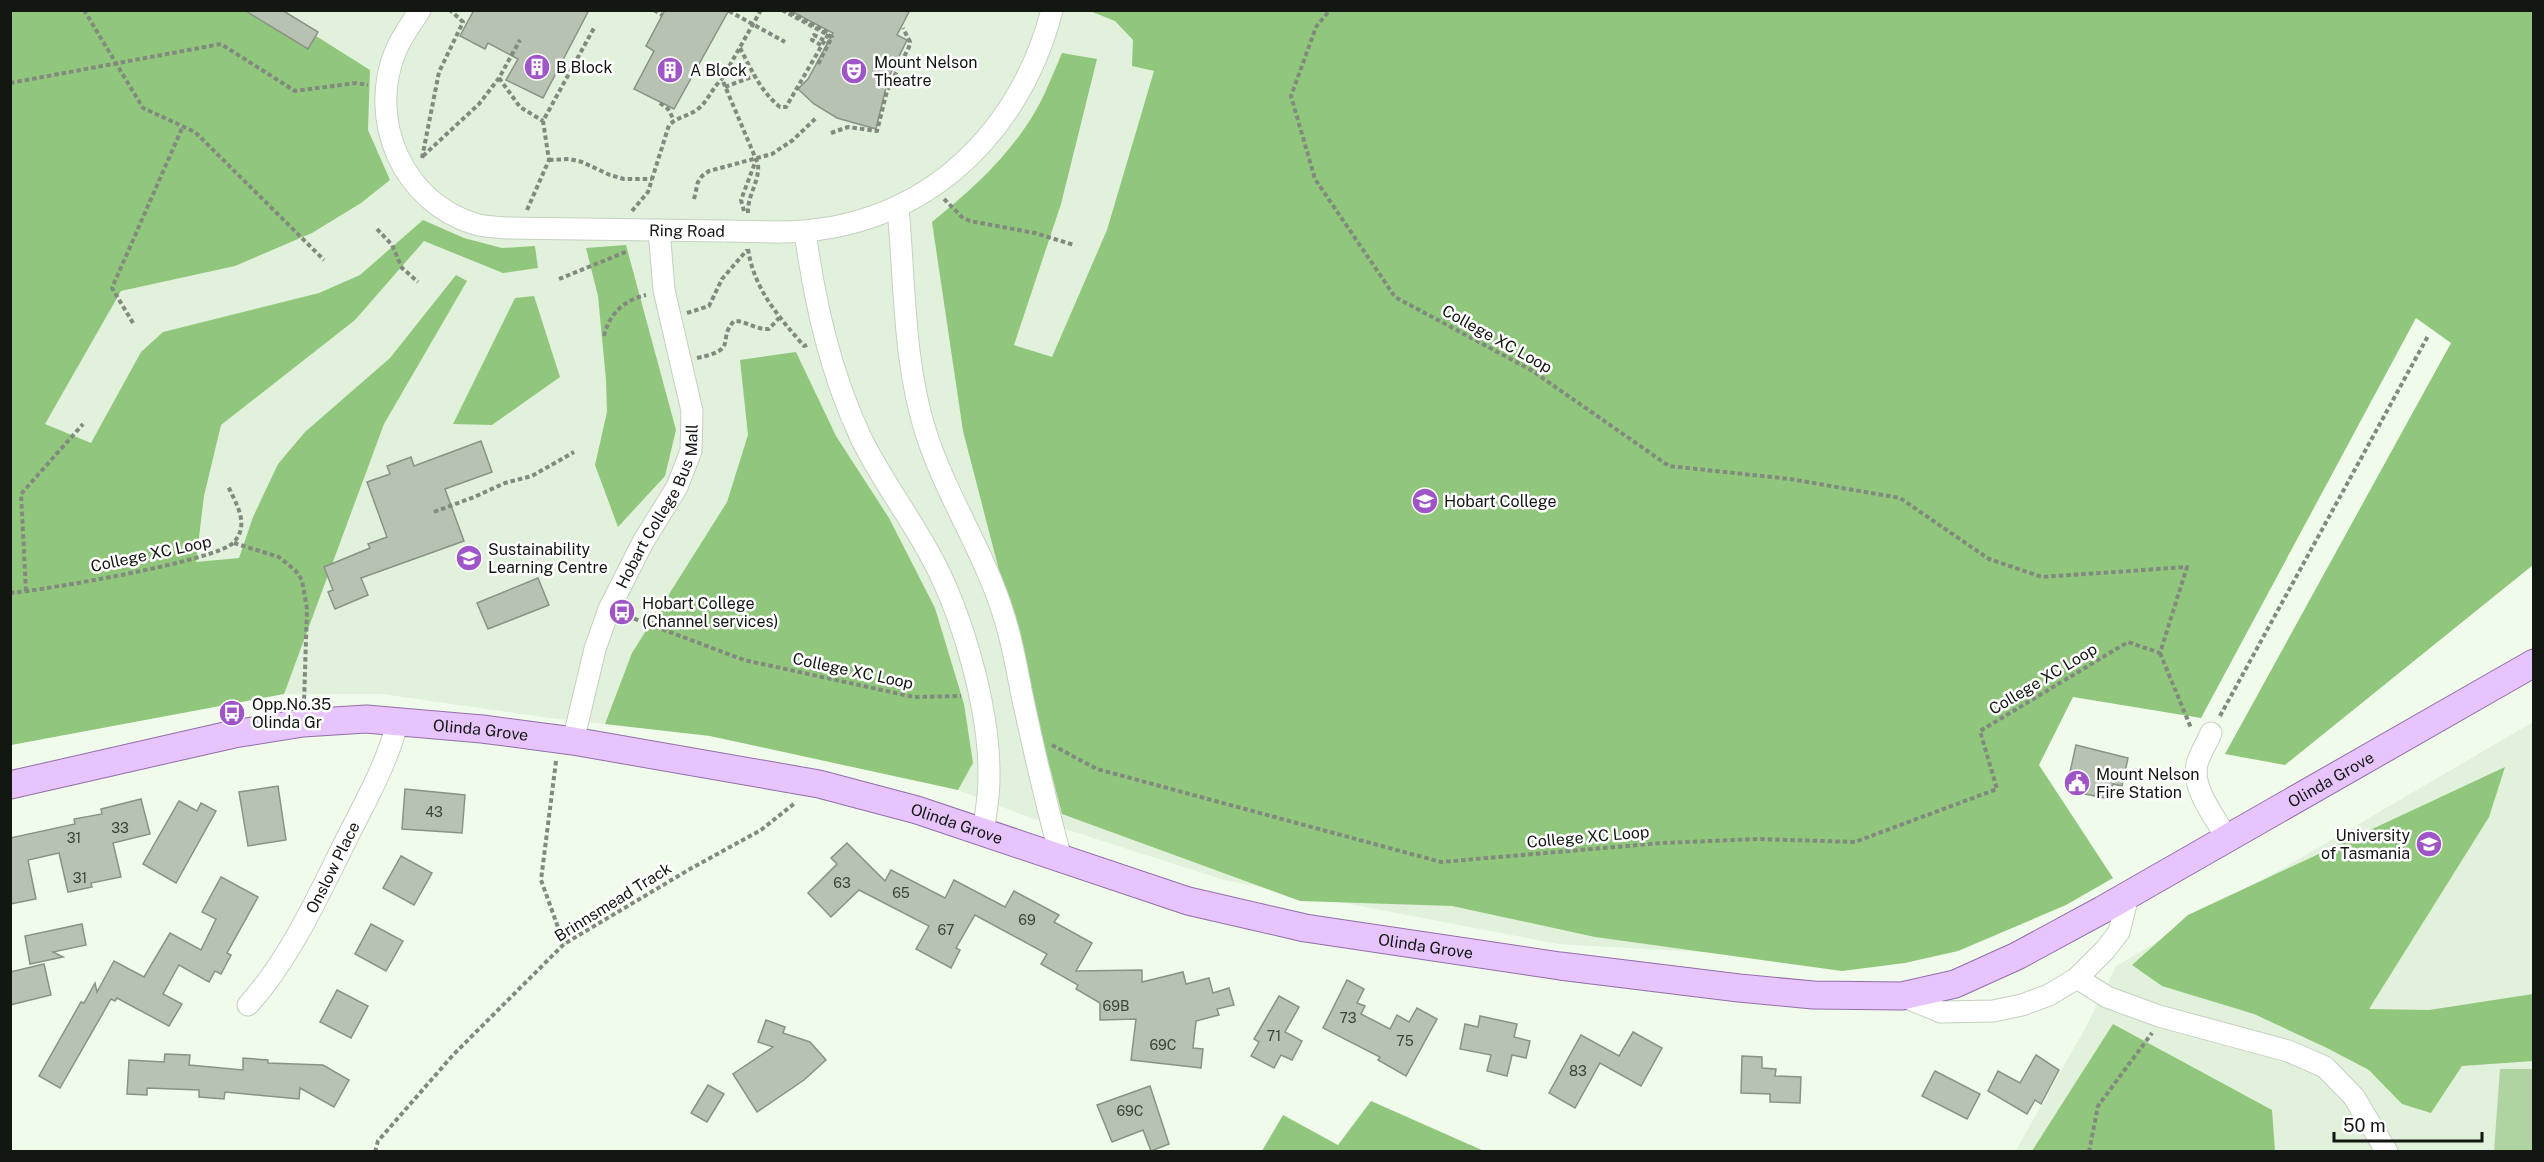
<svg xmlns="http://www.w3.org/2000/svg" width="2544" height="1162" viewBox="0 0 2544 1162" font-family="'Public Sans',sans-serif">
<rect width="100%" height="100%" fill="#f0fbec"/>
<g fill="#e1f1db">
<polygon points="32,11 2353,11 2027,673 1842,960 1558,944 1224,880 1031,818 958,790 909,778 710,736 551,718 382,694 284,694 11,745"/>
<polygon points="2533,722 2533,1151 2015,1152 2087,1025 2116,966"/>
</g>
<polygon fill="#afd3a1" points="2500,1069 2533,1069 2533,1151 2494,1151"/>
<g fill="#91c77c">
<polygon points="11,11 244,11 308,48 316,36 370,70 368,130 390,180 361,203 312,233 235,266 121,291 45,424 91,443 141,352 163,332 319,293 360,275 423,220 464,238 502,248 535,246 538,268 503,273 424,241 355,320 221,425 204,496 196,562 239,558 253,517 278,464 305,432 390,358 456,275 467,281 384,424 284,694 11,745"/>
<path d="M 1090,11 L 2533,11 L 2533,565 L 2285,765 L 2225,754 L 2451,343 L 2416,318 L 2201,718 L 2073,697 L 2039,765 L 2113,878 L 2066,905 L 1958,951 L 1905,963 L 1842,971 L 1595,937 L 1452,906 L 1300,901 L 1062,814 L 963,431 L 932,222 C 974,188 1014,152 1040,103 C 1048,87 1055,69 1062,53 L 1097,59 L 1061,204 L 1014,345 L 1052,357 L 1107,230 L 1154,71 L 1132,66 L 1133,40 L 1115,21 Z"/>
<polygon points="626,245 676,430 665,476 618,527 595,465 607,412 606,380 598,296 586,248"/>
<polygon points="534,296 560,377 492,425 453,424 515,298"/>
<polygon points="796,352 836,436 889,518 935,608 964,704 973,763 958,790 710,736 605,724 632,653 727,502 748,435 740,360"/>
<polygon points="2505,767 2489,817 2369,1009 2429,1010 2533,994 2533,1061 2462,1066 2431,1113 2402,1104 2369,1070 2327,1048 2254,1014 2162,986 2132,965 2188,915"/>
<polygon points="2113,1024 2272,1110 2275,1151 2032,1151"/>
<polygon points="1371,1101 1484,1151 1262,1151 1283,1115 1338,1145"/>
</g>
<g fill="#b7c2b3" stroke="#899385" stroke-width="1.5">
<polygon points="244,10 282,10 318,32 308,49"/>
<polygon points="474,10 589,10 543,98 506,80 518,59 488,43 485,49 460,36"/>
<polygon points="665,10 729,10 674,109 634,89 654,51 646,46"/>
<polygon points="789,10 910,10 897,35 907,40 888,79 876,129 837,118 814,104 798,89 808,79 833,33"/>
<polygon points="481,441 492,472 445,489 464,541 361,578 368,595 335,609 328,592 333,590 324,567 370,548 368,544 387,537 367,482 390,474 387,466 411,457 414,466"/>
<polygon points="538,578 549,605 488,629 477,603"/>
<polygon points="2076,745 2128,758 2122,786 2113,784 2109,799 2066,790"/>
<polygon points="278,786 286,840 248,846 239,792"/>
<polygon points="405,789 465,795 462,833 402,829"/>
<polygon points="141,799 150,834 113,843 121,877 91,883 92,887 68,892 59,853 28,860 36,899 10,904 10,838 75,824 74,819 102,814 101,809"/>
<polygon points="179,801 197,811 201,803 216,811 176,883 143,864"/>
<polygon points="847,843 885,881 891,870 945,898 954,880 1005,907 1014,891 1059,915 1054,922 1092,943 1076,971 1142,970 1142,982 1183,972 1186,984 1209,978 1213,993 1229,988 1234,1005 1217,1009 1219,1015 1196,1021 1193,1048 1203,1049 1201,1068 1131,1060 1136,1019 1100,1020 1100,1003 1076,989 1078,985 1041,964 1047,954 975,915 956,948 960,950 951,968 916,949 929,926 859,890 831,917 808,893 837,864 831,858"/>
<polygon points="401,856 432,873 414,905 383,888"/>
<polygon points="221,877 258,897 227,953 231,955 221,974 215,971 209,982 179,965 163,994 182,1004 169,1026 117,998 115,1001 111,999 60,1088 39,1076 81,1002 84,1003 95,983 97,992 114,961 144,977 170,933 201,950 216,919 202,912"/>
<polygon points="82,924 86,945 53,952 63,957 30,964 25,936"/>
<polygon points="371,924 403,941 386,971 355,954"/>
<polygon points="44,964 51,995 10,1005 10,972"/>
<polygon points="1347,980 1364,989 1357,1003 1365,1006 1361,1014 1390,1029 1397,1015 1409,1022 1417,1008 1437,1019 1406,1076 1378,1060 1380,1057 1323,1028"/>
<polygon points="337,990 368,1006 351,1038 320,1022"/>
<polygon points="1279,996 1299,1007 1285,1032 1302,1041 1292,1060 1281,1055 1274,1068 1251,1056 1259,1042 1254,1039"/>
<polygon points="1480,1016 1517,1024 1514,1037 1530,1041 1526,1058 1512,1055 1507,1076 1487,1071 1491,1055 1460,1049 1465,1024 1478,1027"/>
<polygon points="766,1020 785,1027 783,1033 810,1042 826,1060 804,1080 757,1112 733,1074 773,1047 758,1042"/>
<polygon points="1633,1032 1662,1048 1641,1086 1600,1063 1575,1108 1549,1093 1581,1035 1619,1056"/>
<polygon points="165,1054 190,1055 189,1065 243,1070 243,1058 268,1060 268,1063 323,1065 349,1080 334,1107 300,1088 299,1099 225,1092 224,1099 199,1097 199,1090 147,1088 147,1095 127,1094 129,1060 164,1062"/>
<polygon points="2036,1055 2059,1070 2041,1104 2035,1100 2027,1114 1988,1091 1998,1071 2020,1083"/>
<polygon points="1742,1056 1762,1057 1762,1068 1776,1069 1775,1076 1801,1077 1800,1103 1770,1102 1770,1094 1741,1093"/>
<polygon points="1935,1071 1980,1094 1967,1119 1922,1096"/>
<polygon points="708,1085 724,1094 707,1122 691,1113"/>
<polygon points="1150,1086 1169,1144 1151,1151 1143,1130 1112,1142 1097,1105"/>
</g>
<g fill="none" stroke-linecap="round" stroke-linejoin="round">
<defs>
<g id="minor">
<path id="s1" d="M 420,10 C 412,23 402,36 396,50 C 367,119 402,202 475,224 C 485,227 496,227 506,228 L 726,231"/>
<path d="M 898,208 C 905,282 903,361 926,433 C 946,496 985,553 1004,616 C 1014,647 1018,678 1025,709 C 1036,760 1048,810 1061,859"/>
<path d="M 777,232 C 916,233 1018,141 1052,10"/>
<path d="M 805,232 C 815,303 830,372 861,438 C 880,477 907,513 928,551 C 962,611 990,709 989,778 C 989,796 986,814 983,832"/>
<path d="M 2211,733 C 2207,743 2200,753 2197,764 C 2191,789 2216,818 2227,839"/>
<path id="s2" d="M 573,741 L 595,649 L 609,609 L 643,542 L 677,487 L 691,451 L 692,411 L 664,290 L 659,230"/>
<polyline points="2077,978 2107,997 2159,1016 2288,1051 2325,1067 2354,1097 2387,1152"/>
<polyline points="1902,996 1941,1012 1993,1011 2022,1005 2049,995 2077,978 2105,950 2119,932 2128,896"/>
<path id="s3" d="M 248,1005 C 290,959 319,894 347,838 C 366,800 388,762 398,720"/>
</g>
<g id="major">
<path id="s4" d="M 10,785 L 234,734 L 303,723 L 366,719 L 482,729 L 573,741 L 819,784 L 917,810 L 1188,901 L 1305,928 L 1560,966 L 1739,988 L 1813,995 L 1902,996 L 1955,984 L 2017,956 L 2102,910 L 2534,663"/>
</g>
</defs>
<use href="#minor" stroke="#c5d0c1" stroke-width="23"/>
<use href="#major" stroke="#926ea9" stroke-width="29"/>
<g stroke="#82897f" stroke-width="4" stroke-dasharray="4.5 3" stroke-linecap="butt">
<polyline points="84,10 143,108 195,132 324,260"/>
<polyline points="654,10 662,15"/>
<polyline points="729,11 785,42"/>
<path d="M 740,48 C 751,69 761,92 780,107 L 786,107 L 829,33 L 786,10"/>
<polyline points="499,78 520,107 543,121"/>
<polyline points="10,83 221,44 295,91 356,83 368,85"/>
<polyline points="725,87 754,76"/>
<polyline points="660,103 668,109 674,120"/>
<polyline points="831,133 848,127 877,131 887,91 909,47 910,42 903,28"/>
<polyline points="423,156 479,104 499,78 520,40"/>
<polyline points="422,158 439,72 463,22 450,10"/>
<polyline points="549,160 569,159 582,162 610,175 624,179 652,179"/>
<polyline points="694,199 698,182 702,176 709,171 772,154 793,140 816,118"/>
<polyline points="944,199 962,217 970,221 1035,233 1074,245"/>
<polyline points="527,210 549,160 543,121 594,28"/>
<path d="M 632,211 L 648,192 L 669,125 C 677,117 689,116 698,109 C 708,101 712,88 722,79"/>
<polyline points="744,211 741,200 756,160"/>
<path d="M 748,213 C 747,196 760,181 758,164 L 722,79 L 761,10"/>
<polyline points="377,229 392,245 402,268 418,282"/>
<path d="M 748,249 C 754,289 778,316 804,346 L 809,344"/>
<polyline points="559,279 628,251"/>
<polyline points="687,313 709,306 722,279 747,250"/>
<polyline points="133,323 112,288 183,126"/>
<path d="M 604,336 C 609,314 624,300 646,295"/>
<path d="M 697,358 C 740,349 716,341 734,321 C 747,321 756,330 769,329 L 779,318"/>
<polyline points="434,512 474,497 505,483 532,476 574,452"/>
<polyline points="234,543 279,557 295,570 302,580 307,609 304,702"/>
<polyline points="26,591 21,494 83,424"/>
<path d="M 10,593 C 44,590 218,561 234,542 C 250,524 236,504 228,486"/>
<polyline points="627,616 744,660 914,697 961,696"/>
<polyline points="2160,653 2191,728"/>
<polyline points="2220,716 2428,336"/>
<polyline points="1052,745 1097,769 1441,862 1662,843 1758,839 1855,842 1997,789 1980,731 2128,642 2160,653 2187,567 2042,577 1989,559 1900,498 1790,479 1669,466 1531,370 1395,297 1315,179 1291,96 1316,27 1330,10"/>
<polyline points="556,761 541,880 564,944"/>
<polyline points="375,1152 378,1141 453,1055 564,944 690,869 761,830 795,803"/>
<polyline points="2089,1152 2098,1106 2152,1033"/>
</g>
<use href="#minor" stroke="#fff" stroke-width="21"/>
<use href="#major" stroke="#e7c4fc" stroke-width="27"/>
<defs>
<polyline id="minor-bridge" points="726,231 777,232"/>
</defs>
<use href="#minor-bridge" stroke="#c5d0c1" stroke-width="23" stroke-linecap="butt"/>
<g stroke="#82897f" stroke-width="4" stroke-dasharray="4.5 3" stroke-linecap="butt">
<polyline points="782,10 832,37 817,66"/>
<polyline points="821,45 812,40 814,35 829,43"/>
</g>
<use href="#minor-bridge" stroke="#fff" stroke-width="21"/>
</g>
<defs>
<symbol id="building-disc" viewBox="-11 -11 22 22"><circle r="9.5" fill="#9f55c8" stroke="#fff"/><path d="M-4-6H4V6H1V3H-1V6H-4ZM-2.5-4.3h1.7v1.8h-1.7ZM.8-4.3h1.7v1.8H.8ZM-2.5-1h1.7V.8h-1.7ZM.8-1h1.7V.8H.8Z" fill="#fff"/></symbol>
<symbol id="theatre-disc" viewBox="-11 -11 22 22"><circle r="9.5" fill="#9f55c8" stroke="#fff"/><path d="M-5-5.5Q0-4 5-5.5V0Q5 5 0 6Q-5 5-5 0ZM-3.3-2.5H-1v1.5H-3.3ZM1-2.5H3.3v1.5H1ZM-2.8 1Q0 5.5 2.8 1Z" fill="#fff"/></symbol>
<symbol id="school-disc" viewBox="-11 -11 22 22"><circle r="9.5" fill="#9f55c8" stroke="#fff"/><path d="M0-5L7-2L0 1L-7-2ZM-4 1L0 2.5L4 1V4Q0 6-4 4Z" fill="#fff"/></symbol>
<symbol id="bus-disc" viewBox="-11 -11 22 22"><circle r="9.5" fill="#9f55c8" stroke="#fff"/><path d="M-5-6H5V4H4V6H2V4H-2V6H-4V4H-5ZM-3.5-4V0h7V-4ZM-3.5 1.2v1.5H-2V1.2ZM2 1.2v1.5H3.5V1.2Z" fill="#fff"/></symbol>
<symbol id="civic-disc" viewBox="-11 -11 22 22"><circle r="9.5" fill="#9f55c8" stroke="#fff"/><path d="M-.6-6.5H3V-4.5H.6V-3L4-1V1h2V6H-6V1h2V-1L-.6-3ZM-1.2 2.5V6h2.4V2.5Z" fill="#fff"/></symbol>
<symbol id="university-disc" viewBox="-11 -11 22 22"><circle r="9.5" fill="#9f55c8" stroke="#fff"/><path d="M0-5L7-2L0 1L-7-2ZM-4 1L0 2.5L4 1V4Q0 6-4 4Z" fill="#fff"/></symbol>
</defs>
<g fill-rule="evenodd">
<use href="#building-disc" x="522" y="52" width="30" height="30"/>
<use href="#building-disc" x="655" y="55" width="30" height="30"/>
<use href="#theatre-disc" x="839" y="56" width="30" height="30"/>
<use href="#school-disc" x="1410" y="486" width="30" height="30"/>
<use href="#school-disc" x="454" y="543" width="30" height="30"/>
<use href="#bus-disc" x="607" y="597" width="30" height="30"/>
<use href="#bus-disc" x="217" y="698" width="30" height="30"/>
<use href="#civic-disc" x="2062" y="768" width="30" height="30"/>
<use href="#university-disc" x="2414" y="829" width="30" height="30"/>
</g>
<g text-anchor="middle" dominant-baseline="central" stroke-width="5" stroke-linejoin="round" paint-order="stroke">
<g font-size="14" fill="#3c423a">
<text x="434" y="812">43</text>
<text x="120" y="828">33</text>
<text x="74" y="838">31</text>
<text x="80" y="878">31</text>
<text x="842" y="883">63</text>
<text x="901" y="893">65</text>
<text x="1027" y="920">69</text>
<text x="946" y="930">67</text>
<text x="1116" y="1006">69B</text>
<text x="1348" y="1018">73</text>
<text x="1274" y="1036">71</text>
<text x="1405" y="1041">75</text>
<text x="1163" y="1045">69C</text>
<text x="1578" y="1071">83</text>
<text x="1130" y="1111">69C</text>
</g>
<g font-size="16" fill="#131712" stroke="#fff" text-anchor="start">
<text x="874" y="62">Mount Nelson<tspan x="874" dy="18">Theatre</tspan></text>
<text x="556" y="67">B Block</text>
<text x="690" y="70">A Block</text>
<text x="1444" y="501">Hobart College</text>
<text x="488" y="549">Sustainability<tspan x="488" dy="18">Learning Centre</tspan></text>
<text x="642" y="603">Hobart College<tspan x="642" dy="18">(Channel services)</tspan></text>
<text x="252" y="704">Opp.No.35<tspan x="252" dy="18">Olinda Gr</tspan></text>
<text x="2096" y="774">Mount Nelson<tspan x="2096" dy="18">Fire Station</tspan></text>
<text x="2410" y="835" text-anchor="end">University<tspan x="2410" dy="18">of Tasmania</tspan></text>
</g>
<g font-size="16" fill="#131712" stroke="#fff">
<text stroke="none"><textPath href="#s1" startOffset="474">Ring Road</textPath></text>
<text transform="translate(1497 339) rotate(29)">College XC Loop</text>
<text stroke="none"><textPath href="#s2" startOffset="252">Hobart College Bus Mall</textPath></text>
<text transform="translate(151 554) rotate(-12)">College XC Loop</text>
<text transform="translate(853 671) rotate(12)">College XC Loop</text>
<text transform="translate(2043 679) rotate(-31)">College XC Loop</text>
<text stroke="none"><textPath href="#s4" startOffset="478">Olinda Grove</textPath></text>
<text stroke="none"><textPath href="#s4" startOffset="2412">Olinda Grove</textPath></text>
<text stroke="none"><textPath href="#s4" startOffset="964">Olinda Grove</textPath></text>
<text transform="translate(1588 837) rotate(-5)">College XC Loop</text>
<text stroke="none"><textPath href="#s3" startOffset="162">Onslow Place</textPath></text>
<text transform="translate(613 902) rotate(-32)">Brinnsmead Track</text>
<text stroke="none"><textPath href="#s4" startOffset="1450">Olinda Grove</textPath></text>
</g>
</g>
<rect width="2544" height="1162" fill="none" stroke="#131712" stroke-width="24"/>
<path d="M2334 1132v9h148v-9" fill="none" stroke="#131712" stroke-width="3"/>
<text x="2343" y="1132" font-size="18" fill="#131712" stroke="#ffffff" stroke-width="4.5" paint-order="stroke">50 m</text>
</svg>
